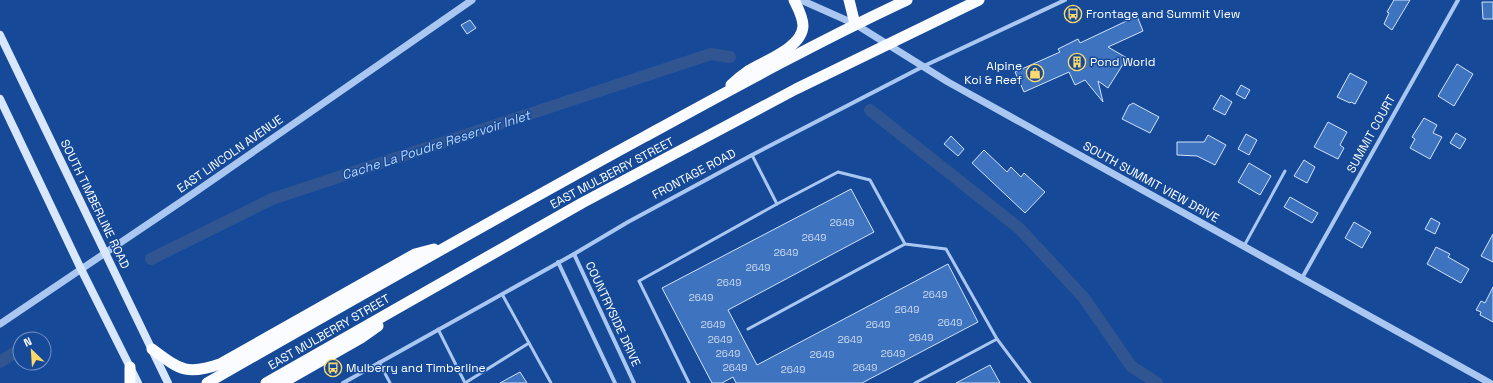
<svg xmlns="http://www.w3.org/2000/svg" width="1493" height="383" viewBox="0 0 1493 383" font-family="'Space Grotesk',sans-serif">
<rect width="100%" height="100%" fill="#164a99"/>
<g fill="none" stroke-linecap="round" stroke-linejoin="round">
<g stroke="#305590" stroke-width="12">
<polyline points="870,110 1020,229 1084,298 1131,366 1157,383"/>
<polyline points="151,259 272,199 711,54 730,57"/>
<polyline points="0,362 20,349"/>
</g>
</g>
<g fill="#3e73c0" stroke="#d1e3fc">
<polygon points="1394,0 1410,0 1392,30 1384,24 1389,13 1387,12"/>
<polygon points="1482,2 1493,2 1493,19 1483,19"/>
<polygon points="1137,16 1143,31 1108,47 1127,58 1108,88 1098,81 1103,102 1085,80 1075,85 1069,72 1024,92 1015,72 1060,52 1058,49 1078,39 1080,43"/>
<polygon points="470,20 476,28 467,34 461,25"/>
<polygon points="1457,64 1473,74 1454,106 1438,96"/>
<polygon points="1350,73 1367,82 1355,104 1351,102 1350,103 1337,97"/>
<polygon points="1241,85 1250,90 1245,99 1236,94"/>
<polygon points="1221,95 1232,102 1225,115 1213,109"/>
<polygon points="1133,103 1159,117 1150,133 1122,119 1129,105 1130,105"/>
<polygon points="1424,118 1437,125 1433,133 1442,137 1430,159 1410,148 1415,139 1412,137"/>
<polygon points="1328,122 1347,132 1340,145 1344,148 1338,159 1314,147"/>
<polygon points="1456,133 1466,139 1460,149 1450,143"/>
<polygon points="1246,134 1257,140 1249,155 1238,149"/>
<polygon points="1208,135 1226,145 1215,165 1197,156 1177,155 1177,142 1204,142"/>
<polygon points="951,136 964,149 958,156 944,144"/>
<polygon points="984,150 1007,172 1011,167 1021,177 1024,173 1045,192 1025,213 972,163"/>
<polygon points="1304,160 1315,167 1307,183 1294,176"/>
<polygon points="1249,163 1271,176 1260,195 1238,182"/>
<polygon points="851,189 874,232 728,310 757,365 948,264 978,322 862,383 736,383 733,377 722,383 712,383 662,288"/>
<polygon points="1290,197 1318,213 1312,223 1284,207"/>
<polygon points="1431,218 1440,223 1435,234 1425,229"/>
<polygon points="1354,222 1371,232 1362,248 1345,238"/>
<polygon points="1493,234 1493,262 1481,256"/>
<polygon points="1436,247 1450,254 1448,257 1469,269 1461,283 1427,264"/>
<polygon points="1493,287 1493,322 1480,315 1481,312 1476,310 1481,301 1485,303"/>
<polygon points="990,365 1000,383 956,383"/>
<polygon points="520,372 527,383 500,383"/>
</g>
<g fill="none" stroke-linecap="round" stroke-linejoin="round">
<g stroke="#aac7f2" stroke-width="3">
<polyline points="777,204 838,172 870,180 905,244 946,249 997,339 1030,383"/>
<polyline points="1244,246 1285,171"/>
<polyline points="502,294 551,383"/>
<polyline points="438,329 465,383"/>
<polyline points="748,329 905,244"/>
<polyline points="379,362 390,383"/>
<polyline points="465,383 529,343"/>
<polyline points="689,383 639,281 777,204 752,155"/>
<polyline points="915,383 997,339"/>
</g>
<g stroke="#aac7f2" stroke-width="4">
<polyline points="574,254 634,383"/>
<polyline points="558,262 615,383"/>
<polyline points="1302,278 1458,0"/>
<polyline points="343,383 574,254 628,222 752,155 924,66 1065,0"/>
</g>
<g stroke="#aac7f2" stroke-width="7">
<polyline points="801,0 855,24 948,82 1490,383"/>
<polyline points="0,324 191,195 472,0"/>
</g>
<g stroke="#d9e7fc" stroke-width="8">
<polyline points="0,35 168,383"/>
<polyline points="0,99 81,269 138,383"/>
</g>
<g stroke="#fafcff" stroke-width="11">
<polyline points="849,0 855,24"/>
<path d="M 731,85 C 736,80 742,75 748,71 C 764,61 802,48 803,26 C 803,17 798,8 794,0"/>
<path d="M 152,349 C 179,369 186,376 220,364 L 415,254 L 434,249"/>
<polyline points="130,383 130,367"/>
<path d="M 207,383 C 352,300 497,217 644,137 C 730,90 817,42 907,0"/>
<polyline points="266,383 582,203 796,89 979,0"/>
<polyline points="282,383 361,338 378,326"/>
</g>
</g>
<defs>
<symbol id="bus-ring" viewBox="-11 -11 22 22"><circle r="9.5" fill="#164a99" stroke="#ffda6b" stroke-width="1.5"/><path d="M-5-6H5V4H4V6H2V4H-2V6H-4V4H-5ZM-3.5-4V0h7V-4ZM-3.5 1.2v1.5H-2V1.2ZM2 1.2v1.5H3.5V1.2Z" fill="#ffda6b"/></symbol>
<symbol id="building-ring" viewBox="-11 -11 22 22"><circle r="9.5" fill="#164a99" stroke="#ffda6b" stroke-width="1.5"/><path d="M-4-6H4V6H1V3H-1V6H-4ZM-2.5-4.3h1.7v1.8h-1.7ZM.8-4.3h1.7v1.8H.8ZM-2.5-1h1.7V.8h-1.7ZM.8-1h1.7V.8H.8Z" fill="#ffda6b"/></symbol>
<symbol id="shop-ring" viewBox="-11 -11 22 22"><circle r="9.5" fill="#164a99" stroke="#ffda6b" stroke-width="1.5"/><path d="M-5-2.5h2.3a2.7 3.5 0 0 1 5.4 0H5L5.5 6h-11ZM-1.5-2.5h3a1.5 2.3 0 0 0-3 0Z" fill="#ffda6b"/></symbol>
</defs>
<g fill-rule="evenodd">
<use href="#bus-ring" x="1063" y="4" width="20" height="20"/>
<use href="#building-ring" x="1067" y="52" width="20" height="20"/>
<use href="#shop-ring" x="1025" y="63" width="20" height="20"/>
<use href="#bus-ring" x="323" y="358" width="20" height="20"/>
</g>
<g text-anchor="middle" dominant-baseline="central" stroke-width="3" stroke-linejoin="round" paint-order="stroke">
<g font-size="10" fill="#cfdcef">
<text x="842" y="222">2649</text>
<text x="814" y="237">2649</text>
<text x="786" y="252">2649</text>
<text x="758" y="267">2649</text>
<text x="729" y="282">2649</text>
<text x="935" y="294">2649</text>
<text x="701" y="297">2649</text>
<text x="907" y="309">2649</text>
<text x="950" y="322">2649</text>
<text x="713" y="324">2649</text>
<text x="878" y="324">2649</text>
<text x="921" y="337">2649</text>
<text x="720" y="339">2649</text>
<text x="850" y="339">2649</text>
<text x="728" y="353">2649</text>
<text x="893" y="353">2649</text>
<text x="822" y="354">2649</text>
<text x="735" y="367">2649</text>
<text x="865" y="367">2649</text>
<text x="793" y="369">2649</text>
</g>
<g font-size="12" fill="#fff" stroke="#164a99" text-anchor="start">
<text x="1086" y="14">Frontage and Summit View</text>
<text x="1090" y="62">Pond World</text>
<text x="1022" y="66" text-anchor="end">Alpine<tspan x="1022" dy="14">Koi &amp; Reef</tspan></text>
<text x="346" y="368">Mulberry and Timberline</text>
</g>
<g font-size="12" fill="#fff" stroke="#164a99">
<text transform="translate(1371 134) rotate(-61)">SUMMIT COURT</text>
<text transform="translate(230 154) rotate(-35)">EAST LINCOLN AVENUE</text>
<text transform="translate(612 173) rotate(-28)">EAST MULBERRY STREET</text>
<text transform="translate(694 174) rotate(-28)">FRONTAGE ROAD</text>
<text transform="translate(1151 182) rotate(29)">SOUTH SUMMIT VIEW DRIVE</text>
<text transform="translate(95 204) rotate(64)">SOUTH TIMBERLINE ROAD</text>
<text transform="translate(613 314) rotate(65)">COUNTRYSIDE DRIVE</text>
<text transform="translate(329 332) rotate(-30)">EAST MULBERRY STREET</text>
</g>
<g font-size="13" font-style="italic" fill="#b6d2f8" stroke="#164a99">
<text transform="translate(436 145) rotate(-18)">Cache La Poudre Reservoir Inlet</text>
</g>
</g>
<g transform="translate(32 351) rotate(335)"><circle r="19" fill="#164a99" stroke="#7392c2"/>
<path d="M0-3L7 15L0 10L-7 15Z" fill="#ffda6b"/>
<text y="-6" font-size="11" font-weight="bold" text-anchor="middle" fill="#ffffff">N</text>
</g>
</svg>
